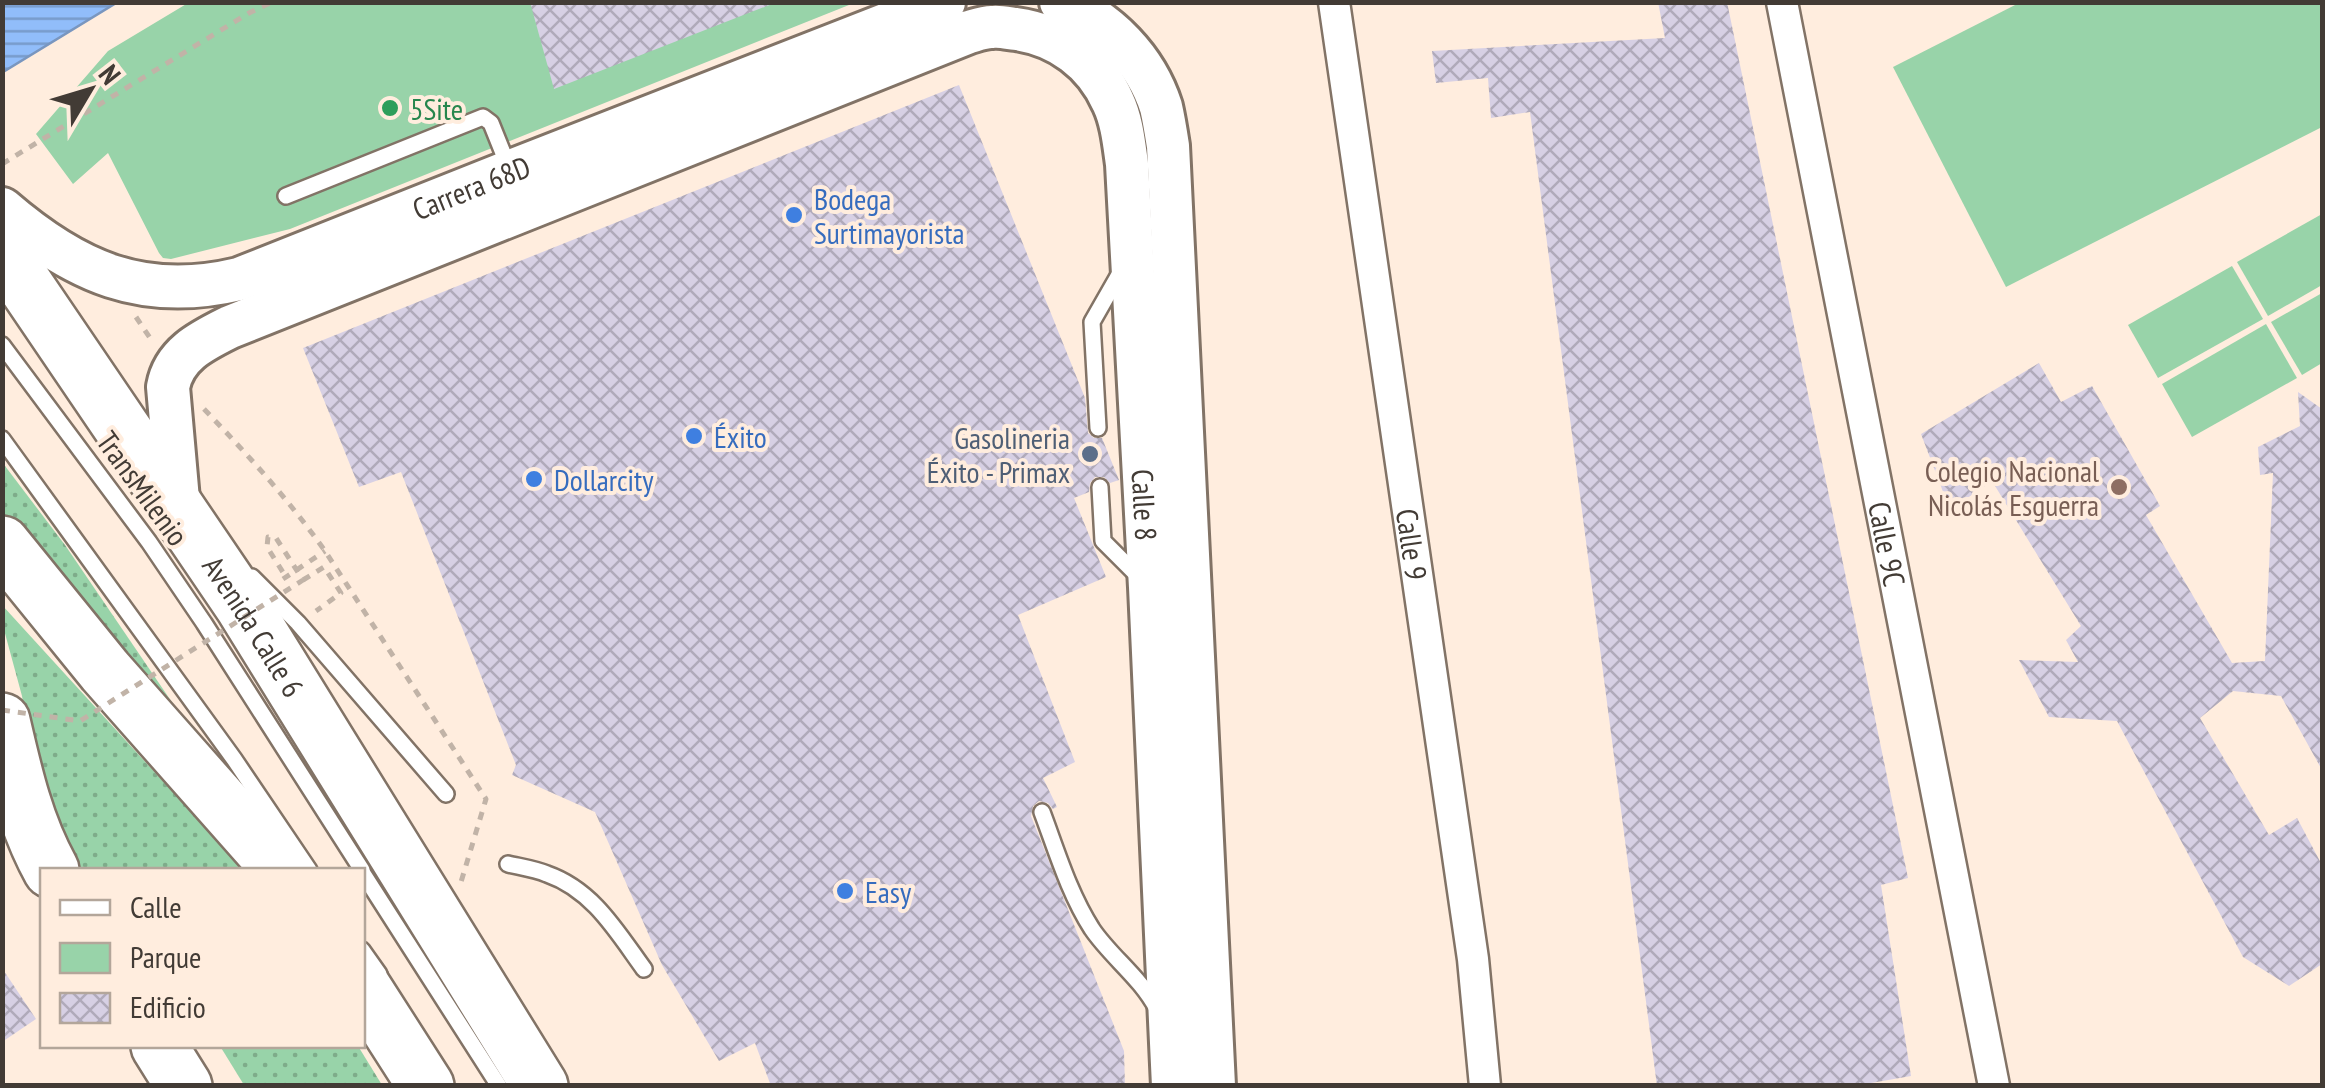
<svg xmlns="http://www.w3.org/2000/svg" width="2325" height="1088" viewBox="0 0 2325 1088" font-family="'PT Sans Narrow',sans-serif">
<defs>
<pattern id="grass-dots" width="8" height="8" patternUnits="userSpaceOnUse" patternTransform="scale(2.5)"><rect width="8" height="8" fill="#98d3a9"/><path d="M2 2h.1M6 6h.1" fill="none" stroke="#7eac8a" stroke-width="1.8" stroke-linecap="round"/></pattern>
<pattern id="water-rules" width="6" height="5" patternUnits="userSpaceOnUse" patternTransform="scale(2.5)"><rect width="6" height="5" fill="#91bdfa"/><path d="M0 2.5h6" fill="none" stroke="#789bcb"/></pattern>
<pattern id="building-cross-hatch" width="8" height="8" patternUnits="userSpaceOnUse" patternTransform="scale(2.5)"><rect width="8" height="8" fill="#d7d0e4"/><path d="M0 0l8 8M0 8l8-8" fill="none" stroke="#b0aaba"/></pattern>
</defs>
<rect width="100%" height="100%" fill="#ffedde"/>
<g fill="url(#grass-dots)">
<polygon points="2,462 65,545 182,717 42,572 3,512"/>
<polygon points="2,605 244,870 73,870 33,762 22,696 3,626"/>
<polygon points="220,1046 358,1046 382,1085 244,1085"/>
</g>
<g fill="#98d3a9">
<polygon points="2021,2 2322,3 2322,127 2006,287 1893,67"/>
<polygon points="188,3 854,3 290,229 171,259 163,258 159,253 108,153 73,184 36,134 108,51"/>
<polygon points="2322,214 2322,285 2268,316 2237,262"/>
<polygon points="2232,266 2263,319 2158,378 2128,325"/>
<polygon points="2322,293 2322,363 2302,375 2271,322"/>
<polygon points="2266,324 2297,378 2192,437 2162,384"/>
</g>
<polygon fill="url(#water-rules)" stroke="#7996bf" stroke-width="2.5" points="3,2 116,2 116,3 3,72"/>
<g fill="url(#building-cross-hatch)">
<polygon points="530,2 772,2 772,4 554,89"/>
<polygon points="1658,2 1727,2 1908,878 1881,885 1911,1076 1854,1086 1657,1086 1530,112 1491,118 1488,78 1436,83 1432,51 1665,38"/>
<polygon points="959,85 1085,398 1088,433 1094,438 1102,438 1119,480 1110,483 1104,477 1095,477 1090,483 1089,492 1074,498 1106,577 1018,615 1075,762 1043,778 1057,807 1053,809 1048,803 1039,801 1033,806 1031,816 1124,1051 1125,1086 771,1086 755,1043 719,1061 662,965 595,812 512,775 516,765 401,472 359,487 303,348"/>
<polygon points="2039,363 2061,402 2092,386 2160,506 2146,515 2232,663 2265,661 2273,473 2260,475 2258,447 2300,426 2298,392 2322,409 2322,770 2281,696 2233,691 2200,718 2269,835 2297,818 2322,865 2322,964 2289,986 2243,957 2117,721 2049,717 2019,660 2078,662 2066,640 2081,626 1992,481 1950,510 1921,434"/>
<polygon points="2,968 36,1019 2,1042"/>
</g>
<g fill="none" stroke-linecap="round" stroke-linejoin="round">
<defs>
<g id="lane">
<polyline points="286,196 483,117 491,123 509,168"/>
<polyline points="2,345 149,542 204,623 362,870"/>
<polyline points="1098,428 1092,322 1120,273"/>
<polyline points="2,439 234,759 309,870"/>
<polyline points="1100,487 1103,541 1140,578"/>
<polyline points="252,577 298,623 446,794"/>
<path d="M 1042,812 C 1057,852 1069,893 1092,929 C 1111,957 1141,978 1157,1009"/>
<path d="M 508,864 C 521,867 535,869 547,874 C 593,890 617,932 644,969"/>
<polyline points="362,872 499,1086"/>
<polyline points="362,950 379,974"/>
</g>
<g id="street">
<path id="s1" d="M 1334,2 L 1473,959 L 1485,1086"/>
<path id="s2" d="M 1782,2 L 1994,1086"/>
</g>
<g id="secondary">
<path d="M 1061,2 C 1108,20 1146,60 1161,107 C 1164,120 1166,133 1168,146 L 1214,1086"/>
<path id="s3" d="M 2,209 C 75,272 143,302 239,279 L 511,171 L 944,2"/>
<path id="s4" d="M 179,511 L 168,387 C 174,354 202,341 230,327 L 969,32 C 976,30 984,27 992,27 C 999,26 1008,28 1016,29 C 1059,35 1095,61 1113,102 C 1122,121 1124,143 1127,164 L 1150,587 L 1173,1086"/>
</g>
<g id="highway">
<path id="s5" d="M 2,251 L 243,606 L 540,1086"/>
<polyline points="2,544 105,671 281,870"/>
<path d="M 2,721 C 14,773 25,823 51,870"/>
<polyline points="362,986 426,1086"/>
<polyline points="159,1046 184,1086"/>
</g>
</defs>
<use href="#lane" stroke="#827366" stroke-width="20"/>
<use href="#street" stroke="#827366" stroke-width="35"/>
<use href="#secondary" stroke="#827366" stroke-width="48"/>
<use href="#highway" stroke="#827366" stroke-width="60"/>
<g stroke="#c1b3a7" stroke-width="5" stroke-dasharray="8 8" stroke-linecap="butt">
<polyline points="2,164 249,13 272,2"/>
<polyline points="136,317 152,341"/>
<path d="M 204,409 C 248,455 289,500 325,551 L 486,799 L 461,882"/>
<polyline points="283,579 325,551"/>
<polyline points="303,580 324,567 341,593 316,611"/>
</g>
<use href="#lane" stroke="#fff" stroke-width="15"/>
<use href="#street" stroke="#fff" stroke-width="30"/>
<use href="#secondary" stroke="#fff" stroke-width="42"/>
<use href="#highway" stroke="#fff" stroke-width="55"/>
<polyline stroke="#c1b3a7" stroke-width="5" stroke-dasharray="8 8" stroke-linecap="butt" points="2,710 80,721 303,580 276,538 268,537 267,547 286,577"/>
</g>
<circle fill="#2e9e5b" stroke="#ffedde" stroke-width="4" cx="390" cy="108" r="10"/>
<g fill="#3f7fe0" stroke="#ffedde" stroke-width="4">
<circle cx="794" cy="215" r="10"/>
<circle cx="694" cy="436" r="10"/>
<circle cx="534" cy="479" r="10"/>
<circle cx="845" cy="891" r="10"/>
</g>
<circle fill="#5c6f8a" stroke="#ffedde" stroke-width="4" cx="1090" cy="454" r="10"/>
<circle fill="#8d6e63" stroke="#ffedde" stroke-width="4" cx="2119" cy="487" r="10"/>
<g text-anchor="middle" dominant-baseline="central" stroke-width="8" stroke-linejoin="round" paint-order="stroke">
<g font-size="30" fill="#27864d" stroke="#ffedde" text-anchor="start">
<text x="410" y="108">5Site</text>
</g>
<g font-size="30" fill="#423b35" stroke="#ffedde">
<text stroke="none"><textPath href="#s3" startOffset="508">Carrera 68D</textPath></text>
<text transform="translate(143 488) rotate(54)">TransMilenio</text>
<text stroke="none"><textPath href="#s4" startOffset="1590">Calle 8</textPath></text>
<text stroke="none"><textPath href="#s1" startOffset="548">Calle 9</textPath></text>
<text stroke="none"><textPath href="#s2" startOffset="552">Calle 9C</textPath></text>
<text stroke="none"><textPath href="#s5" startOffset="452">Avenida Calle 6</textPath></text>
</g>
<g font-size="30" fill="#366cbe" stroke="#ffedde" text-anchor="start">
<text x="814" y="198">Bodega<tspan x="814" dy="34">Surtimayorista</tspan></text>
<text x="714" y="436">Éxito</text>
<text x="554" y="479">Dollarcity</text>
<text x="865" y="891">Easy</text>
</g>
<g font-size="30" fill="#4e5e75" stroke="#ffedde" text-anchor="end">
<text x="1070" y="437">Gasolineria<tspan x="1070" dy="34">Éxito - Primax</tspan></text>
</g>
<g font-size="30" fill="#785e54" stroke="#ffedde" text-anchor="end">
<text x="2099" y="470">Colegio Nacional<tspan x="2099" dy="34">Nicolás Esguerra</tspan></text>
</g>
</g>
<rect width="2325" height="1088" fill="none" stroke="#423b35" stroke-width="10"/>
<rect x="40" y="868" width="325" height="180" fill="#ffedde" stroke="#b3a69a" stroke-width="2.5"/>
<rect x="60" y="900" width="50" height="15" fill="#ffffff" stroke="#b3a69a" stroke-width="2.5"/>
<text x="130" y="918" font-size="30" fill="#423b35">Calle</text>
<rect x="60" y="943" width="50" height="30" fill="#98d3a9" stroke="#b3a69a" stroke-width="2.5"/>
<text x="130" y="968" font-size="30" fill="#423b35">Parque</text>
<rect x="60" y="993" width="50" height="30" fill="url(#building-cross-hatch)" stroke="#b3a69a" stroke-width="2.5"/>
<text x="130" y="1018" font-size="30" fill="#423b35">Edificio</text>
<g transform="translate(90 90) rotate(52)" stroke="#ffedde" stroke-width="8" paint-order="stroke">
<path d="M0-8L18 38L0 25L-18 38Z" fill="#423b35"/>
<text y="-15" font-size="28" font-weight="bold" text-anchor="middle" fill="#423b35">N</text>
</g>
</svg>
